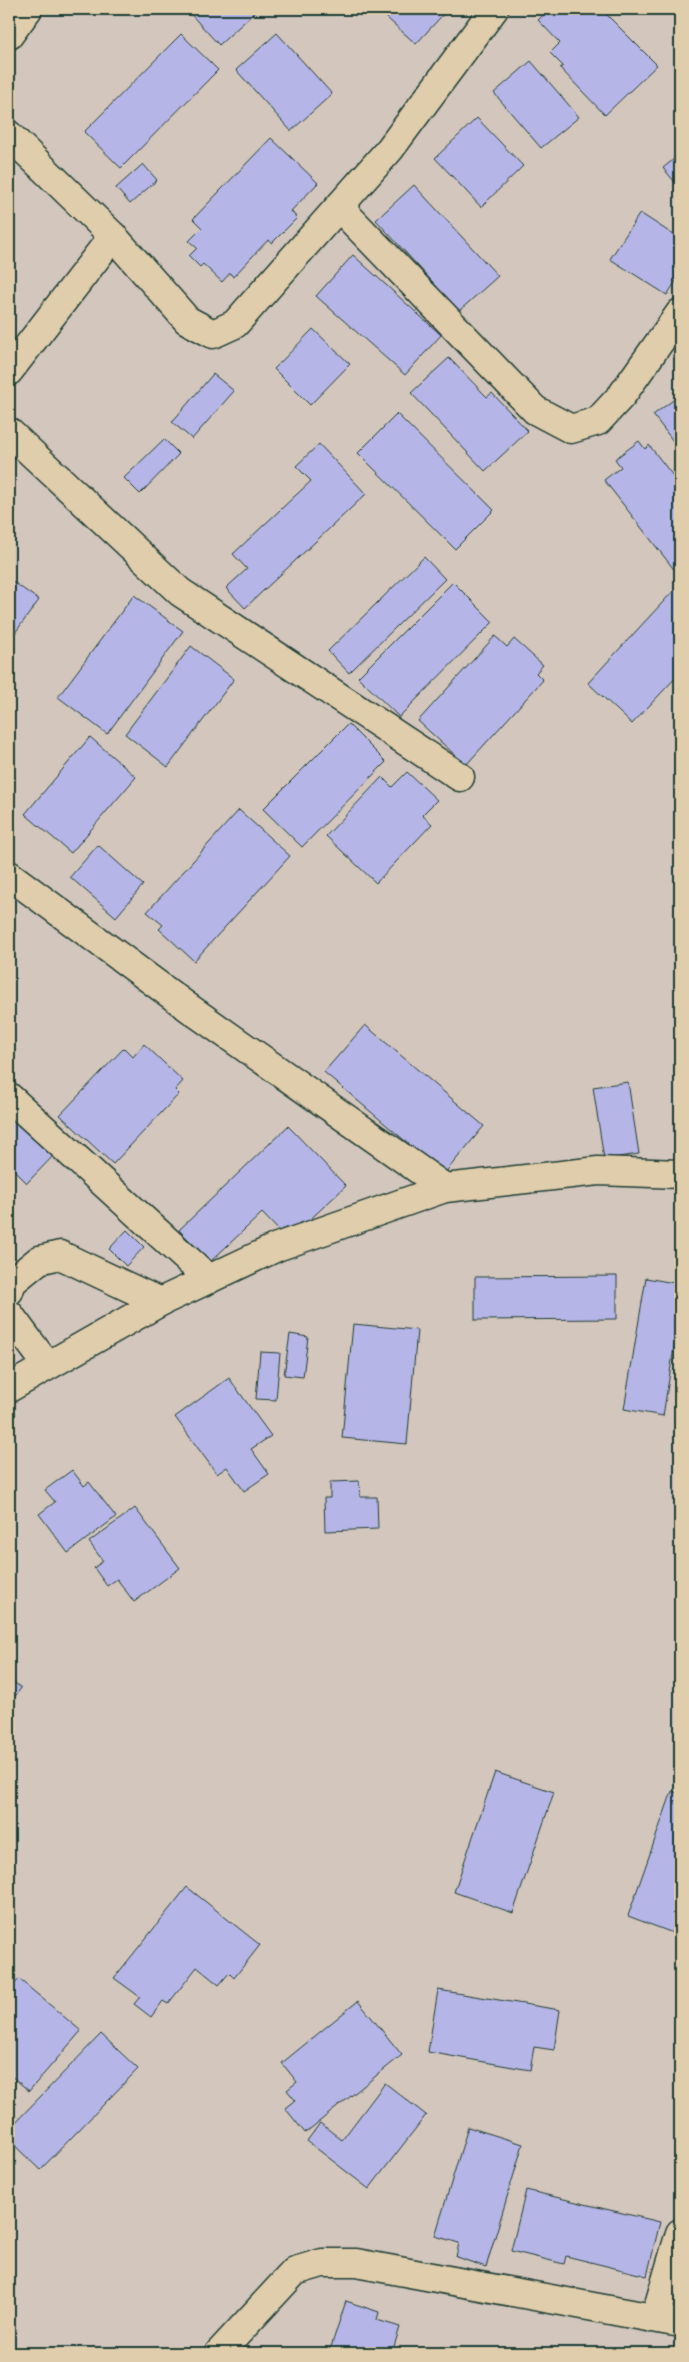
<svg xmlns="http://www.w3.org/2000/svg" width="689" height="2362" viewBox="0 0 689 2362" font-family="'Patrick Hand',sans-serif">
<rect width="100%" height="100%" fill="#d3c6bd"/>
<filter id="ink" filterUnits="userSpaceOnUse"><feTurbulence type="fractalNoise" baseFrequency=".02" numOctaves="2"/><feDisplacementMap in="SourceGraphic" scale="10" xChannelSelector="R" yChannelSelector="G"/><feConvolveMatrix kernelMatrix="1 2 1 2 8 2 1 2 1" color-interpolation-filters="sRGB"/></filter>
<g filter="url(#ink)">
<g fill="#b5b6e7" stroke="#1f3d34">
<polygon points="186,9 250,9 254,13 219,45"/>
<polygon points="377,9 448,9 416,44"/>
<polygon points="550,9 601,9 657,65 605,115 560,68 563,66 550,53 560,43 538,20"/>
<polygon points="277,33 332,94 291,131 236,70"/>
<polygon points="181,34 218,70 121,168 84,132"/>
<polygon points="531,61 579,117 541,148 494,93"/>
<polygon points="477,118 523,166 481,207 435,158"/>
<polygon points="271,138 318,183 291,211 297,218 272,243 268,240 233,277 230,273 222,282 203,264 200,267 189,256 197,248 189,241 202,228 193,219"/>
<polygon points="680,154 680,188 663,168"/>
<polygon points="143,164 157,180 130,204 116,188"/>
<polygon points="414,185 498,276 459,311 376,220"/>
<polygon points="640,213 680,239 680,275 667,295 610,259"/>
<polygon points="353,255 441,335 405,375 316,296"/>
<polygon points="313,329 350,364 310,405 274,369"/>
<polygon points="449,358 487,397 492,393 528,431 485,471 411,393"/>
<polygon points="213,374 234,391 192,439 172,422"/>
<polygon points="680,395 680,450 653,415"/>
<polygon points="397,414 494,510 455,549 358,453"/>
<polygon points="164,439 179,454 140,494 124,478"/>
<polygon points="639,441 645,449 649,445 680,485 680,577 604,480 621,467 615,459"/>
<polygon points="319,444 366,494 245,608 226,588 247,569 233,554 311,481 296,466"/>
<polygon points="424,557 445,579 349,673 328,651"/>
<polygon points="9,579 39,600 9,641"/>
<polygon points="453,582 493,622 399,717 358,677"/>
<polygon points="675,589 680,594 680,673 632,724 588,683"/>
<polygon points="134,595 183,631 107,734 58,697"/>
<polygon points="495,636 507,647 514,639 543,665 536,673 543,680 466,765 418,721"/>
<polygon points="191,646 234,679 168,767 125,734"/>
<polygon points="348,724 386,762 302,847 263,809"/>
<polygon points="90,737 136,777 71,853 25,814"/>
<polygon points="407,772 437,800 422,815 432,824 376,883 326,836 382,777 392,787"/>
<polygon points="239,810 290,856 194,961 159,929 163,925 147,912"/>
<polygon points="98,845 143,885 116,917 70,877"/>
<polygon points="365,1025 484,1126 444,1174 324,1072"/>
<polygon points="144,1044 183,1081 175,1090 179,1094 113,1164 60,1115 124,1048 133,1057"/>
<polygon points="628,1082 639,1154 604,1159 593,1087"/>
<polygon points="9,1110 55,1154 27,1183 9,1165"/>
<polygon points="288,1126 346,1186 288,1240 262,1213 210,1262 179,1230"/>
<polygon points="127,1230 144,1247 126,1266 109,1249"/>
<polygon points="617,1276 617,1319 475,1320 475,1277"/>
<polygon points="646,1278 680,1284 680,1310 663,1416 624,1409"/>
<polygon points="353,1324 417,1330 407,1444 342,1438"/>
<polygon points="290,1334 308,1337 303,1377 284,1375"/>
<polygon points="260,1352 280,1353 276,1400 256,1399"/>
<polygon points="229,1378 271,1436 251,1449 269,1474 244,1491 227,1467 217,1474 175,1417"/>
<polygon points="72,1470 84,1486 89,1482 116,1517 68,1553 39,1514 55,1502 45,1490"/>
<polygon points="359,1481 360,1497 377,1497 378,1529 325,1531 324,1498 330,1498 330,1482"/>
<polygon points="135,1508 180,1568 134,1602 117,1579 107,1586 94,1568 103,1561 89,1542"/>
<polygon points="9,1678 21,1688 9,1705"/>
<polygon points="495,1772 554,1792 513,1913 454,1892"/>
<polygon points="672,1791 680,1794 680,1914 673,1933 628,1916"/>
<polygon points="187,1887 260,1945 234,1978 229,1973 219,1985 197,1967 168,2004 163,2001 151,2017 134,2004 140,1997 114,1978"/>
<polygon points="19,1979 81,2031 29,2091 9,2074 9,1991"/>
<polygon points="438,1990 560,2010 554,2050 534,2047 530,2070 428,2052"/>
<polygon points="358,2001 402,2055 305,2133 285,2108 295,2100 287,2090 297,2082 282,2063"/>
<polygon points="101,2034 138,2069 40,2170 9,2140 9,2129"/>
<polygon points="385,2083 426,2115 369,2189 307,2141 320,2123 342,2140"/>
<polygon points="468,2127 523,2144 486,2267 456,2257 459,2243 435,2236"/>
<polygon points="526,2190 660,2222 647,2276 566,2256 564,2264 511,2251"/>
<polygon points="346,2301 379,2312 377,2320 400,2327 392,2353 329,2353"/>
</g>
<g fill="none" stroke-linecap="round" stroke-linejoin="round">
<defs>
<g id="minor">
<polyline points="9,35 28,9"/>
<polyline points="9,135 113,236 187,320 213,334 235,324 390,149 494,9"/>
<polyline points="339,207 535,410 571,429 598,421 622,395 680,313"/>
<polyline points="9,371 113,236"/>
<polyline points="9,432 180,592 460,777"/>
<polyline points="9,875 189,1008 445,1188"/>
<polyline points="9,1097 209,1279"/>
<polyline points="9,1291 12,1282 39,1260 60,1255 160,1302"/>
<polyline points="9,1314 47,1365"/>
<polyline points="9,1388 160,1302 277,1247 445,1188 598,1171 680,1174"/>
<polyline points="655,2318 680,2233"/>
<polyline points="219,2353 295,2271 322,2263 356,2263 680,2323"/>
</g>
</defs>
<use href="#minor" stroke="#1f3d34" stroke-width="31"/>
<use href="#minor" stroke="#e0cdab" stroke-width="28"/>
</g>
</g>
<rect width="689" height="2362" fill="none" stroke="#e0cdab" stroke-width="30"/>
<rect x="15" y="15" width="659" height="2332" fill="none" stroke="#1f3d34" stroke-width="2" filter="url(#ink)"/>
</svg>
